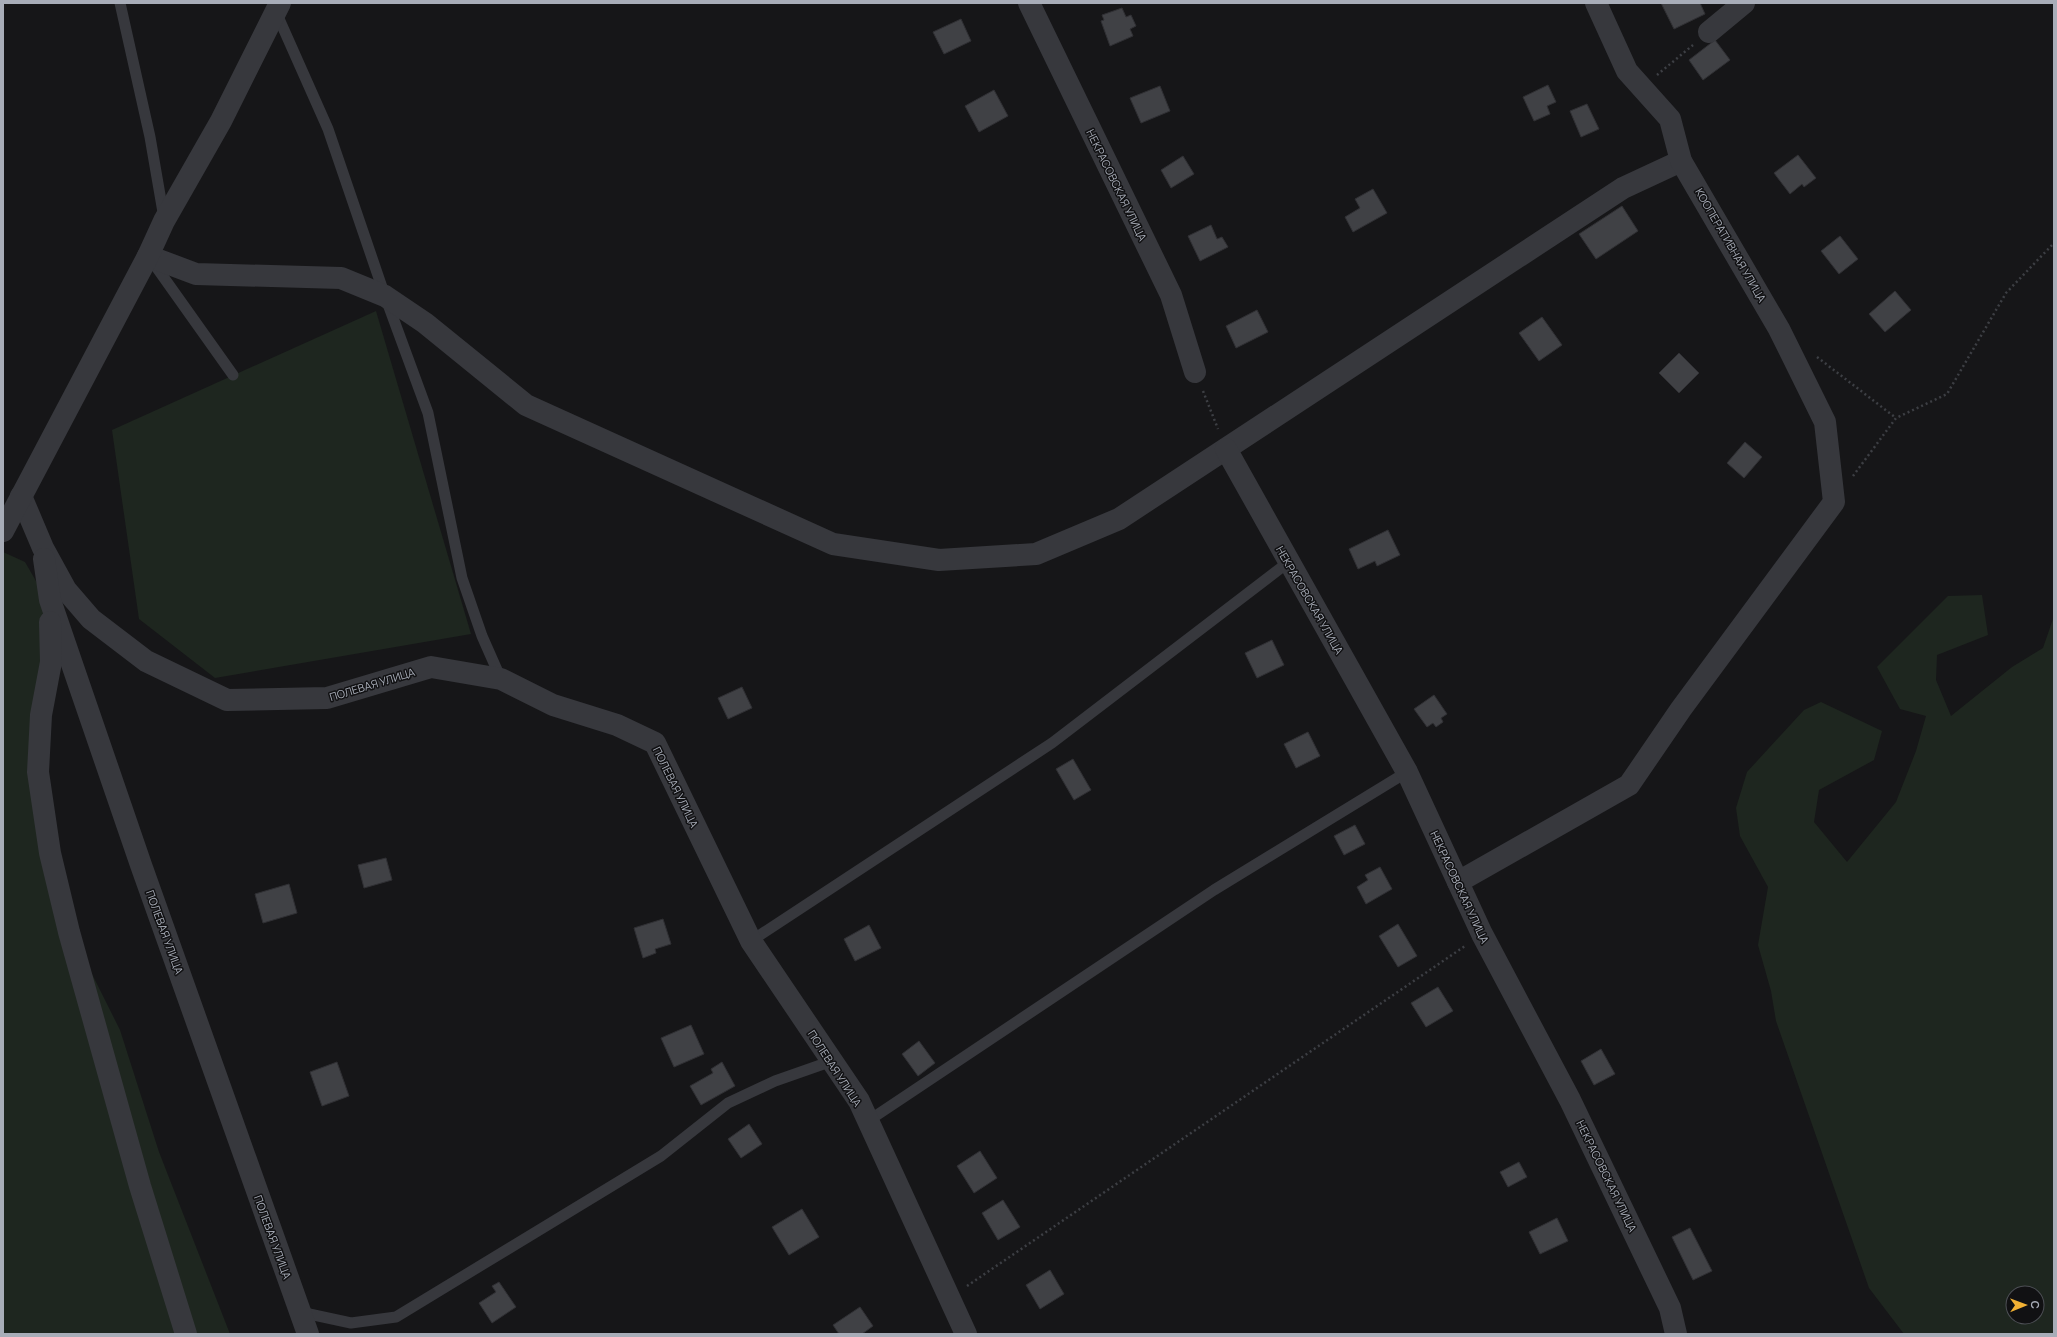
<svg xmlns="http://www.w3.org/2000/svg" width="2057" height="1337" font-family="Manrope,sans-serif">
<rect width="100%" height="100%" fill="#161618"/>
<g fill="#1e261f" fill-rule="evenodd">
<path d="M376,311l95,323 -256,44 -76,-59 -27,-189z"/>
<path d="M3,552l22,10 19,33 12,45 -28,118 38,164 54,108 39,122 71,182h-227z"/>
<path d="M1982,595l6,40 -51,20 -1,25 15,36 61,-49 31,-19 11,-32v718h-150l-35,-46 -93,-267 -5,-30 -13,-46 10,-58 -28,-51 -4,-28 11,-36 57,-62 17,-8 61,29 -8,29 -55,30 -5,32 33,40 49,-60 20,-51 10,-35 -26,-7 -23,-42 71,-71zM2013,1293h24v24h-24z"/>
</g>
<g fill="#404145" stroke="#303034">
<path d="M1661,3h39l5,11 -31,15z"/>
<path d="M1122,8l4,9 5,-2 5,11 -6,3 3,7 -23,10 -9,-25 3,-1 -2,-5z"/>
<path d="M961,19l10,22 -27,13 -11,-22z"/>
<path d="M1715,40l15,20 -27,20 -14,-20z"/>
<path d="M1548,85l8,17 -9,4 3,8 -16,7 -11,-24z"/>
<path d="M1160,86l10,25 -29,12 -11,-25z"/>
<path d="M994,90l14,26 -29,16 -14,-26z"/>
<path d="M1587,104l12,25 -18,8 -11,-26z"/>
<path d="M1798,155l18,23 -12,9 -2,-3 -12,10 -16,-21z"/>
<path d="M1183,156l11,18 -23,14 -10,-18z"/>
<path d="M1373,189l14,24 -34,19 -8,-15 15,-9 -5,-9z"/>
<path d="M1622,206l16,25 -42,28 -17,-25z"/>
<path d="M1211,225l6,14 5,-2 6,10 -28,14 -12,-25z"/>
<path d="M1840,236l18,23 -19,15 -18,-23z"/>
<path d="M1895,291l16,19 -26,22 -16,-18z"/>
<path d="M1257,310l11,22 -32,16 -10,-22z"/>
<path d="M1542,317l20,28 -23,16 -20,-28z"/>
<path d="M1679,353l20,20 -20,20 -20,-20z"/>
<path d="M1745,442l17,15 -18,21 -17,-15z"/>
<path d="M1388,530l12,25 -23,11 -2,-5 -17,8 -9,-20z"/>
<path d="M1272,640l12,25 -27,13 -12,-25z"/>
<path d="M742,687l10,21 -24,11 -10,-21z"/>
<path d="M1434,695l13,19 -6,4 2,4 -7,5 -3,-4 -6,4 -13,-18z"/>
<path d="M1308,732l12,24 -24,12 -12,-24z"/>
<path d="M1073,759l18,31 -17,10 -18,-31z"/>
<path d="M1355,825l10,19 -21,11 -10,-19z"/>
<path d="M386,858l6,22 -28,8 -6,-23z"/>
<path d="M1380,867l12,22 -26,15 -9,-17 11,-7 -3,-5z"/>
<path d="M289,884l8,29 -34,10 -8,-29z"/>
<path d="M663,919l8,25 -16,5 1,4 -13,5 -9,-30z"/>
<path d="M1398,924l19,32 -19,11 -19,-31z"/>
<path d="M869,925l12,23 -26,13 -11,-22z"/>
<path d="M1438,987l15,24 -27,16 -15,-24z"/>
<path d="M691,1025l13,29 -30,13 -13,-29z"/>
<path d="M919,1041l16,22 -17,13 -16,-22z"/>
<path d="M1601,1049l14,25 -21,11 -13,-24z"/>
<path d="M337,1062l12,34 -27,10 -12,-34z"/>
<path d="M722,1062l13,24 -34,19 -11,-19 23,-13 -2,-4z"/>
<path d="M749,1124l13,20 -21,14 -13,-19z"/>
<path d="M980,1151l17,27 -23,15 -17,-27z"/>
<path d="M1519,1162l8,15 -19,10 -8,-15z"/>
<path d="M1003,1200l17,27 -22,13 -16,-27z"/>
<path d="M802,1209l17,28 -30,18 -17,-28z"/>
<path d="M1557,1218l11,23 -28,13 -11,-22z"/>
<path d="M1690,1228l22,43 -19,9 -21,-43z"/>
<path d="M1050,1270l14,24 -24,15 -14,-24z"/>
<path d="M499,1282l17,25 -24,16 -13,-20 17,-11 -4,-6z"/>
<path d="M860,1307l13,19 -11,8h-23l-6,-9z"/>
</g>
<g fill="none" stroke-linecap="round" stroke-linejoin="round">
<g stroke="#3d3f44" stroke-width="2.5" stroke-dasharray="2 3" stroke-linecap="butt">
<path d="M1657,75l36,-30"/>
<path d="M1817,357l79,61"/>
<path d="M1203,391l15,38"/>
<path d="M1853,476l43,-58 51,-24 59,-101 48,-50"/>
<path d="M967,1286l498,-340"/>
</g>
<g stroke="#37383d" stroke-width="11">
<path d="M120,3l30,134 14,81"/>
<path d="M276,12l52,117 57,167 43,117 34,165 20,58 19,43"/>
<path d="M152,261l81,114"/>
<path d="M751,941l301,-198 238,-182"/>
<path d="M868,1121l346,-231 193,-118"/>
<path d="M300,1312l51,11 45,-6 265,-161 67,-53 47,-22 57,-20"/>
</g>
<g stroke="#37383d" stroke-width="22">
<path d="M1029,3l142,292 24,77"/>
<path d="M1709,32l35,-29"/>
<path d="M148,256l48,18 145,4 44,18 40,27 101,82 307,139 106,16 97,-6 83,-35 504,-331 58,-27"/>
<path d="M1226,449l181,323 75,162 88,166 100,208 6,26"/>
<path d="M21,496l22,52 23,42 25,29 55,42 81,39 100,-2 104,-31 70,12 52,26 64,20 38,18 96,198 108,160 107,233"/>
<path d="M44,559l6,41 91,265 167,469"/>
<path d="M50,622l1,40 -10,53 -3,57 12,81 19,79 71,254 46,148"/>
<path d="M1458,882l171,-97 52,-76 153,-207 -9,-80 -46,-93 -98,-168 -11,-42 -43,-48 -31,-68"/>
</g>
<path stroke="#37383d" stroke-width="22" d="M3,531l145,-275 16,-35 57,-100 59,-118"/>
</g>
<g text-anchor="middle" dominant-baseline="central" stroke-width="3" stroke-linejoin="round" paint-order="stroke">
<g font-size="11" fill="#a8adb8" stroke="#111113">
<text transform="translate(1117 185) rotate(64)">НЕКРАСОВСКАЯ УЛИЦА</text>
<text transform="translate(1731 245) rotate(60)">КООПЕРАТИВНАЯ УЛИЦА</text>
<text transform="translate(1310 600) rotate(60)">НЕКРАСОВСКАЯ УЛИЦА</text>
<text transform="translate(372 684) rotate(-17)">ПОЛЕВАЯ УЛИЦА</text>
<text transform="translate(676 787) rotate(64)">ПОЛЕВАЯ УЛИЦА</text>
<text transform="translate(1460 887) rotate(65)">НЕКРАСОВСКАЯ УЛИЦА</text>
<text transform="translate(165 932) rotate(70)">ПОЛЕВАЯ УЛИЦА</text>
<text transform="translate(835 1068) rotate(57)">ПОЛЕВАЯ УЛИЦА</text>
<text transform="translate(1607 1176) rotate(64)">НЕКРАСОВСКАЯ УЛИЦА</text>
<text transform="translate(273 1237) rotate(70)">ПОЛЕВАЯ УЛИЦА</text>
</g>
</g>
<rect width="2057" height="1337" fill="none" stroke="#a8adb8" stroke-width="8"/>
<g transform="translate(2025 1305) rotate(89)"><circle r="19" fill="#111113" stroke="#4d4f55"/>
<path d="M0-3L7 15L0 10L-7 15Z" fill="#f2b134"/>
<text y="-6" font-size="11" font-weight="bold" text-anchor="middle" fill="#a8adb8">С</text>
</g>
</svg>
